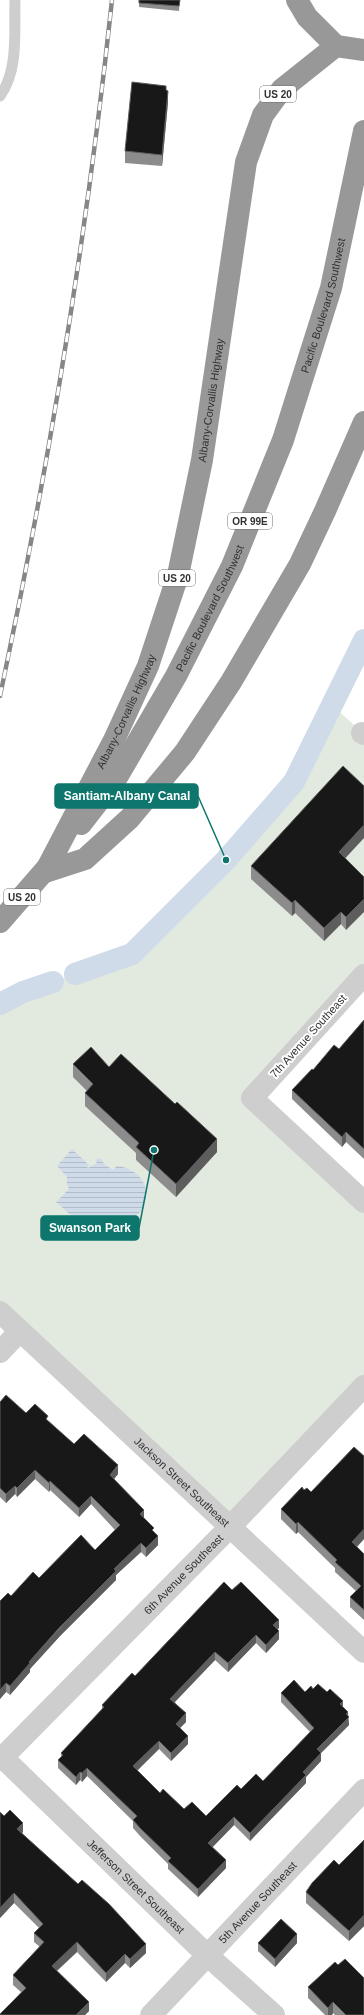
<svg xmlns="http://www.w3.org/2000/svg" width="364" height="2015" font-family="Arial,sans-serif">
<defs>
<pattern id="water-rules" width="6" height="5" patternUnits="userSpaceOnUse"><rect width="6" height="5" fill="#cfdbe9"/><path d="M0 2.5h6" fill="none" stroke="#b2bcc8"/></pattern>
</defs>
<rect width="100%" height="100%" fill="#fff"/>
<path fill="#e2e9de" d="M333,706l31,28v241l-112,123 112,104v184l-134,141 -230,-211v-312l23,-12 109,-38 94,-94 68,-78z"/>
<path fill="url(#water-rules)" d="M72,1149l17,16 -2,2 1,1 9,-5 -2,-3 6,-2 3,6 9,6 4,-4c43,5 37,61 -8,58l-13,14 -40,-36 13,-13 -2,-5v-7l-10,-11z"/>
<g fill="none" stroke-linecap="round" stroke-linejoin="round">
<g stroke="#cfdbe9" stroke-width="22">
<path d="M75,974l57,-20 94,-94 68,-78 70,-142"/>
<path d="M0,1004l23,-12 30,-10"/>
</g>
<path stroke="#cecece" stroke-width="11" d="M0,96c19,-26 14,-65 15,-96"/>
<g stroke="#cecece" stroke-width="22">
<path d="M362,733l2,1"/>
<path d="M364,975l-112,123 112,104"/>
<path id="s1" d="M0,1312l364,340"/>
<path d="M0,1352l20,-21"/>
<path id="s2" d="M0,1755l207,200 67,60"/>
<path id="s3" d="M0,1760l230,-233 134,-141"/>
<path id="s4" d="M151,2015l213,-225"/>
</g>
<g stroke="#989898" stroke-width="22">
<path d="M297,0l10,17 29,29"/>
<path id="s5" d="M81,824l35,-45 60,-103 56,-110 51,-126 48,-152 33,-157"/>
<path id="s6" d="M45,872l69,-132 34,-74 30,-91 24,-115 44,-298 17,-47 19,-26 54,-43 28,4"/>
<path d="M45,872l40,-13 45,-41 55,-66 46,-70 69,-118 25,-53 39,-89"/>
<path d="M0,922l53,-61"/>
</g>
<defs>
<path id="rail" d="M0,696c49,-230 87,-462 112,-696"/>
</defs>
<use href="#rail" stroke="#868686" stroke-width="4.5"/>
<use href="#rail" stroke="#fff" stroke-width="3" stroke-dasharray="9" stroke-linecap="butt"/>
</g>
<g fill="#8c8c8c">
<path d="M139,0h41l-1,11 -40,-4z"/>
<path d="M168,102l-6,64 -37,-3v-12z"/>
<path d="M345,858l19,19 -18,53 -5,-6 -17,17 -29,-28 -3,3 -41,-37v-13z"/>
<path d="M364,1020v139l-18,-17 -4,5 -50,-48v-9l21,-20 26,-21z"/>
<path d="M73,1064l36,3 66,37 42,48 -41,45 -40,-37v-7l-51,-47v-13l2,-2 -14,-14z"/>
<path d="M0,1402l26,11 22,8 26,23 44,30 -4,5 30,39 10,15 4,12 -12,12 -5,-5 -25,23v5l-56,56 -30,33v3l-20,23 -4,-3 -6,7 11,-103 28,-18 56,-28 20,-20 -24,-26 -12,13 -29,-27 -1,2 -14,-13 -18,18 -2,-3 -9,9 -6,-6z"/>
<path d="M364,1456v83l-7,8 7,7v66l-14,-13v-10l6,-6 -21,-19v-4l-37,-36 -2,2 -15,-15v-10l23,-19 7,2z"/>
<path d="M232,1590l47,38 -2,1 2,10 -13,14 -10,-10 -28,29 -13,-12 -40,42 11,20 -6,6 8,16 -17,17 -12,-12 -22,21 23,23 24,16 22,7 35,-27 22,-8 47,-49 -29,-30v-9l24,-1 8,-3 14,3 16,15 5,10 1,8 -28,28v8l-15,16v6l-56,58 -16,-16 -22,22 14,21 -28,29 -30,-28v-5l-28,-28 -7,-8v-7l-46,-45 -5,6 -2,-2 -4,5 -18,-17v-8l3,-2v-5l41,-43v-5z"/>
<path d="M0,1812l23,20 -1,1 124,120 -16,15 -5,-5 -19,19 -29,-30 -20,19 32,40 -4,4h-85l21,-23 -8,-7v-10l27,-28 -6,-5v-9l5,-5 -25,-25 -14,15z"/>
<path d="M364,1840v86l-15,15 -43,-38v-11l33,-27z"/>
<path d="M258,1943h39l-22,24 -17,-16z"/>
<path d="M338,1965l26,50h-29l-2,-2 -1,2h-7l-17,-17v-11z"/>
</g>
<g fill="#5d5d5d">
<path d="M168,91v11l-6,64v-11z"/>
<path d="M364,825v13l-25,27v-13z"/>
<path d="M364,899v13l-18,18v-13z"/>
<path d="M295,900v13l-3,3v-13z"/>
<path d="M341,912v12l-17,17v-13z"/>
<path d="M346,1132v10l-4,5v-10z"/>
<path d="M217,1139v13l-41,45v-13z"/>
<path d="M118,1465v9l-8,10v-9z"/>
<path d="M35,1470v9l-18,18v-9z"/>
<path d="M50,1481v9l-1,2v-9z"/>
<path d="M15,1486v8l-9,9v-9z"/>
<path d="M91,1496v8l-12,13v-9z"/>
<path d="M144,1510v9l-4,-5z"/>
<path d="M298,1522v10l-2,2v-10z"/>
<path d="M364,1529v10l-12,13v-10z"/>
<path d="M158,1536v9l-12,12v-9z"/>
<path d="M141,1543v9l-25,23v5l-56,56 -30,33v3l-20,23v-9l19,-24 85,-93z"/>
<path d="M279,1620v8l-6,6v-9z"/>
<path d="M279,1631v8l-13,14v-8z"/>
<path d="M256,1635v8l-28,29v-9z"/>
<path d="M215,1652v8l-45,47v-8z"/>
<path d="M6,1683v9l-6,7v-9z"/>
<path d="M343,1701v8l-3,-5z"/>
<path d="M348,1712l1,13 -28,28v8l-15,16v6l-56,58v-8l53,-61 14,-23z"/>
<path d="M186,1713v9l-10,10v-8z"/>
<path d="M188,1736v8l-17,17v-8z"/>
<path d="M159,1741v8l-26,26v-9z"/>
<path d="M87,1768v8l-5,6v-9z"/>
<path d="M80,1772v8l-4,5v-8z"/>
<path d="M234,1817v8l-26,27v-9z"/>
<path d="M23,1823v9l-6,6v-9z"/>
<path d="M226,1860v8l-28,29v-8z"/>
<path d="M14,1893v10l-14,15v-10z"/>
<path d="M364,1915v11l-15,15v-10z"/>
<path d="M297,1934v9l-22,24v-8z"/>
<path d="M77,1942v10l-25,23v-9z"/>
<path d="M146,1944v9l-16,15v-9z"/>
<path d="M125,1954v9l-19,19v-9z"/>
<path d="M89,2002v9l-4,4h-9z"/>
<path d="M333,2002v11l-1,2h-4v-7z"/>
</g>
<g fill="#181818" stroke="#5d5d5d">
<path d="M139,0h41l-1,6 -40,-3z"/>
<path d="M132,82l34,4v4l2,1 -6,64 -37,-4z"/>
<path d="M343,766l21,20v39l-25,27 25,25v22l-18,18 -5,-5 -17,16 -29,-28 -3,3 -41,-37z"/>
<path d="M364,1020v129l-18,-17 -4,5 -50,-47 20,-21 1,1 21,-25 5,4z"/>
<path d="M91,1047l18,20 12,-13 54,50 2,-2 40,37 -41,45 -40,-37 3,-4 -54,-50 8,-9 -20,-20z"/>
<path d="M6,1395l20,18 9,-9 13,12 -2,3 28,25 10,-10 34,31 -8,10 34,35 -4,4 14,14 -2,2 6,6 -12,12 -5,-5 -27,26 2,2 -56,56 -31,35 1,1 -20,23 -4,-3 -6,7v-89l8,-8 3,3 22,-24 6,6 42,-43 14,15 25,-25 -29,-29 -12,12 -29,-27 -1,2 -14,-13 -18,18 -2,-2 -9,8 -6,-6v-86z"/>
<path d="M354,1447l10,9v73l-12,13 12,12v56l-14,-13 11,-11 -26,-24 2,-2 -39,-38 -2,2 -15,-15 21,-22 2,3 3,-2 4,4z"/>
<path d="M224,1582l8,8 9,-8 38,38 -6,5 6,6 -13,14 -10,-10 -28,28 -13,-11 -45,47 16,14 -10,11 12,12 -17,17 -12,-12 -26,25 27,27 3,-4 21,20 8,-7 14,14 31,-31 4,4 15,-15 7,7 51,-53 -33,-35 13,-13 11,12 6,-6 2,3 5,-5 9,8 3,-3 13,12 -3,3 8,8 -2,2 3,3 -32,32 4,4 -18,19 3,3 -56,58 -16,-16 -26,26 18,17 -28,29 -30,-28 3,-3 -31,-30 -7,-8 4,-4 -50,-48 -5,5 -2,-1 -4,5 -18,-17 5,-5 -2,-2 43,-46 -2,-2 30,-32 3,3z"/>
<path d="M10,1810l13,13 -6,6 61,55 4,-4 27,24 37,40 -16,15 -5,-5 -19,19 -29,-31 -25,24 37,36 -13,13h-76v-1l26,-26 -13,-13 31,-33 -10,-9 9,-9 -29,-31 -14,15v-96l4,4z"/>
<path d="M364,1840v75l-15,16 -43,-39 6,-9 22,-23 5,5z"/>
<path d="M281,1919l16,15 -22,25 -17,-16z"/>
<path d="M345,1959l19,19v37h-18l-13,-13 -5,6 -20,-21 27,-25 3,3z"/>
</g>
<g text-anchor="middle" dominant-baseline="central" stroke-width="4" stroke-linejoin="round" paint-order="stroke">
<g fill="#fff" stroke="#6f6f6f" stroke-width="1">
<rect x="260" y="86" width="36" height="16" rx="3"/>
<rect x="228" y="513" width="44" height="16" rx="3"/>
<rect x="159" y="570" width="36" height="16" rx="3"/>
<rect x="4" y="889" width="36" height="16" rx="3"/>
</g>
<g font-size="10" font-weight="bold" fill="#313131">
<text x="278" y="94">US 20</text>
<text x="250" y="521">OR 99E</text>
<text x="177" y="578">US 20</text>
<text x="22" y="897">US 20</text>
</g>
<g font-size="11" fill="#313131" stroke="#fff">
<text stroke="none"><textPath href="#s5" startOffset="576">Pacific Boulevard Southwest</textPath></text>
<text stroke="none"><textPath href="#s6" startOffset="504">Albany-Corvallis Highway</textPath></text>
<text stroke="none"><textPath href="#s5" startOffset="252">Pacific Boulevard Southwest</textPath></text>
<text stroke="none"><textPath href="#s6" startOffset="180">Albany-Corvallis Highway</textPath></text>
<text transform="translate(308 1036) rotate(-48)">7th Avenue Southeast</text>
<text stroke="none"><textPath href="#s1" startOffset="249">Jackson Street Southeast</textPath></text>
<text stroke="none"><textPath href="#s3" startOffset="261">6th Avenue Southeast</textPath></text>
<text stroke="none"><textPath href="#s2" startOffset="189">Jefferson Street Southeast</textPath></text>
<text stroke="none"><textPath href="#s4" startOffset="155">5th Avenue Southeast</textPath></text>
</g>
</g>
<path fill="none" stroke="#0f766e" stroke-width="1.5" d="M226 860L198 796M154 1150L139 1228"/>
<g fill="#0f766e" stroke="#fff" stroke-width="1.5">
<circle cx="226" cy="860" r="4"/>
<circle cx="154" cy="1150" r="4"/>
</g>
<g fill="#0f766e" stroke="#0f766e" stroke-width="1.5">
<rect x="55" y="784" width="143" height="24" rx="4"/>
<rect x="41" y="1216" width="98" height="24" rx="4"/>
</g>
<g font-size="12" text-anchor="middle" font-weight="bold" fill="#fff">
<text x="127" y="800">Santiam-Albany Canal</text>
<text x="90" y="1232">Swanson Park</text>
</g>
</svg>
